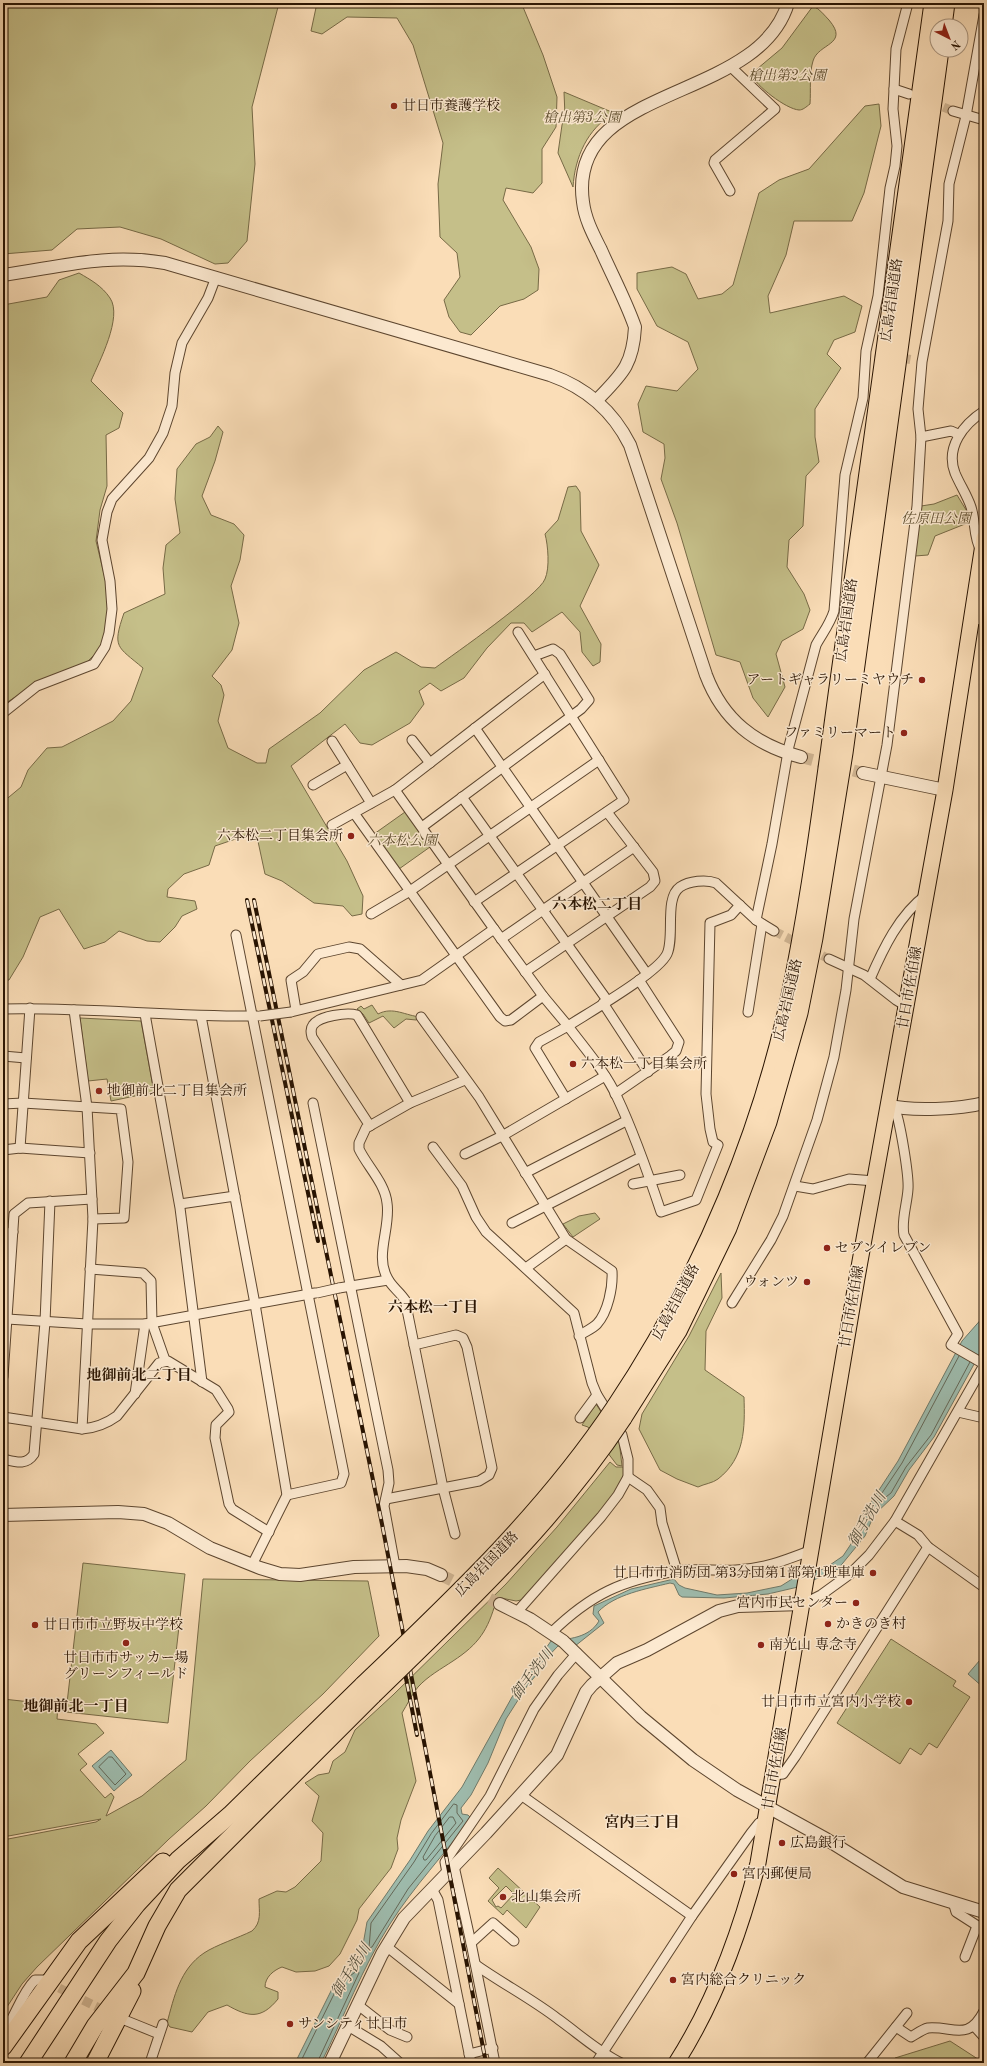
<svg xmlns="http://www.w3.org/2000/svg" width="987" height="2066" font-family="'Old Standard TT','Noto Serif JP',serif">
<rect width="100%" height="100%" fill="#faddb7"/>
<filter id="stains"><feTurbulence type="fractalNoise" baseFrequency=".005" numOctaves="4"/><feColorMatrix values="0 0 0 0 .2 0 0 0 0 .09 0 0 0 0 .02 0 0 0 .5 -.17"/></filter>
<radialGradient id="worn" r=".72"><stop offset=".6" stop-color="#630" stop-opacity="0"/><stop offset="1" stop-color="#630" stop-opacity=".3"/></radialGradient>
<g fill="#c5bf89" stroke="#776a46" fill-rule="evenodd">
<path d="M3,3h276l-27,104 3,57 -8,77 -19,22 -13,1 -54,-25 -41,-12 -43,2 -25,21 -49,4z"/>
<path d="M317,3h209l-3,4 20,48 14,42 -1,30 -14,22v34l-9,10 -27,-5 -3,12 28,47 8,22 -1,21 -14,9 -24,7 -29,29 -11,-3 -11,-15 -5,-17 16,-23 -3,-24 -17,-16 -2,-53 5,-41 -30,-98 -16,-27 -50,-1 -25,17 -11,-3z"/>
<path d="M813,6c7,3 11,9 16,14 21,25 -11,23 -16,41 -4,13 -2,29 -3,43 -4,3 -7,6 -11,6 -13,-1 -43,-24 -48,-36l31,-26z"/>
<path d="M564,92l50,21c-27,16 -39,44 -41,74l-15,-34 4,-28 3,-9z"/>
<path d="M879,104l2,22 -17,67 -12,28h-58l-8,34 -18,41 2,17 74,-17 18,10 -7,26 -21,8 -7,14 14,14 -26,41v28l4,25 -13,14 -3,50 -14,14 -2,27 17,27 6,16 -7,19 -21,12 -6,13 9,33 -17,30 -15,-19 -13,-36 -24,-7 -39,-132 -16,-44 4,-21 -1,-14 -21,-12 -5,-28 8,-18 31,5 21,-22 -10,-27 -31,-16 -20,-37v-16l35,-6 14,7 12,25 24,-5 11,-9 26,-92 20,-13 30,-11 56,-63z"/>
<path d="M79,273c12,7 23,13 31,25 13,19 -11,64 -19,83l32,32 -4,15 -13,7 1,51 -7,24 -4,31 14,58 -3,32 -6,17 -16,16 -42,15 -40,26v-400l44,-8 12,-17z"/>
<path d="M218,426l5,6 -8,29 -13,35 9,19 23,9 10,11 -4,25 -9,26 8,37 -7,27 -20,26 9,9 3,10 -6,26 10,27 29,15h9l3,-14 51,-36 44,-43 32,-18 25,15 14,1c19,-14 104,-73 110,-89 5,-11 3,-34 0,-45l13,-14 10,-33 8,-1 4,6 1,39 18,34 -19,41 21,38 -1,18 -7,4 -11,-14 -2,-20 -18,-20 -30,20 -8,-9h-13l-24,25 -23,30 -23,13 -11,-8 -11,8 5,13 -14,19 -38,22 -12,-2 -15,-19 -54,42 56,95 16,35 -1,18 -10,2 -9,-10 -29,-3 -32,-22 -17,-7 -9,-42 -41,14 -6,19 -25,9 -16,15 -1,8 28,4 2,8 -15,7 -7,11 -15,15 -13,-1 -28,-10 -14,11 -21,7 -25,-40 -19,8 -17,40 -14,23 -6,1v-179l18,-15 7,-17 19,-22 15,-1 51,-26 18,-20 12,-33c-26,-22 -31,-20 -19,-55l41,-19 -2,-26 3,-23 14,-12 -5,-34 2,-30 19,-25 14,-7z"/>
<path d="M957,495l11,18 2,9 -35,14 -7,19 -13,1 6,-50 13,-2z"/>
<path d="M405,812l25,35 -31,22 -25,-35z"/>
<path d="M372,1005l6,9c15,-8 28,2 43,3l-5,3 -10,-1 -12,9 -11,-12 -14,7 -6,-9 -6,-5 4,-3 3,3z"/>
<path d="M80,1018l61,3 13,71 -43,9 -4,-22 -19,2z"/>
<path d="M595,1213l5,6 -27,18 -10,-13 16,-8z"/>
<path d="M721,1273l1,25 -16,33 -1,39 39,27c1,31 1,61 -26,82 -5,4 -14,5 -20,8l-21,-8 -17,-9 -21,-41 3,-15 47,-78z"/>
<path d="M596,1404l23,36 3,26 -5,-1 -29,-38 -6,-2z"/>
<path d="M610,1462l6,5h8c0,3 1,7 0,9 -6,28 -81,100 -103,124l-5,1 -15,-3 -5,3c-8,29 -17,43 -43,60 -12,8 -25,15 -35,26 -6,7 -11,18 -16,26l14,68 -15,39 -4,18 1,11 -7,19 -32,41 -2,11 -17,34 -11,12 -14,5 -19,1 -14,-5c-8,3 -17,10 -17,20l13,5v7c-17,21 -30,18 -51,6l-19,7 -16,20 -22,-5 -3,-4c7,-26 13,-54 37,-70 12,-8 34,-15 48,-22 10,-9 7,-19 7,-32l18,-8 9,1 9,-5 26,-26 2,-28 -11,-12 7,-25 -14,-13 13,-8 11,-2 4,-12 12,-9 10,-22 38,-35 113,-111 51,-57z"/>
<path d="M83,1563l102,11 -17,149 -102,-11z"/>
<path d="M203,1579l165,2 11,55 -56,58 -73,67 -44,45 -37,33 -132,128 -15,17 -19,29v-173l93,-18 5,-3 -98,18v-138l55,6 -1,14 39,5 8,9 -26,21 9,10 -7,6 25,28 6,-5 3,4 -8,19 36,-20 44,-36z"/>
<path d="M891,1639l65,42 -3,5 17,11 -33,51 -8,-5 -8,12 -11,-7 -10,16 -63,-41z"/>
<path d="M498,1868l42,39 -14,21 -19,-18 -4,5 -15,-14 11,-13 -10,-10zM506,1886l8,8 -13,14 -3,-2 -2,1 -4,-7z"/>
<path d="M950,2041l34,22h-88l-1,-5z"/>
</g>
<g fill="#9ebcae" stroke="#6f7969">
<path d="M984,1316v30l-50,91 -25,33 -15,26 -20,19 -9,21 -27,33 -40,18 -30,7 -44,4 -42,-1 -3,-2 -5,-11 -4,-1c-24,6 -55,11 -72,29l6,11 -34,27 -12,-4 -20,21 -1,7 -10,12 -21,33 -18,44 -17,32 -10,13 1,6 6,1 3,3c-26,36 -57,68 -81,106 -28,44 -46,93 -69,139h-26l41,-82 19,-15 6,-10 6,-34 43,-62 18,-29 34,-44 50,-90 39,-56c18,-2 38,-3 48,-20l-6,-7 1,-8 37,-17 43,-10 5,6 6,3 32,7 30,-2 34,-7 19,-12 24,-5 19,-13 12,-18 3,-16 40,-61 64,-120z"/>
<path d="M980,1660l4,4v24l-16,-14z"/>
<path d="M111,1750l21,25 -18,16 -22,-25z"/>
</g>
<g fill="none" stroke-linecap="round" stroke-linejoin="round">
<g stroke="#646858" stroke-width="1">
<path d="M959,1356l-57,107 -26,39 1,2 14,-11 15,-26 25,-32 39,-73"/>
<path d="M109,1757h3l14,17 -11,11 -16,-18z"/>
<path d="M454,1804l3,1v8l6,8 -55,68 -36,58 -3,1 2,-25 43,-61 17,-28z"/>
<path d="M450,1817h3l3,6 -30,37h-2l-1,-3 12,-21z"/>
<path d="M300,2063l39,-79 19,-14 1,3 -42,90"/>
</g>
<g stroke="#d0b593" stroke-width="9" stroke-dasharray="9 4.5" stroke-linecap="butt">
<path d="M931,102l22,9"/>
<path d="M875,353l38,7"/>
<path d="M774,931l55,28"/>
<path d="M47,1982l62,31"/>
</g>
<g stroke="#d0b593" stroke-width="12" stroke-dasharray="12 6" stroke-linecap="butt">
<path d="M801,757l62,16"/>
<path d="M441,1575l59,29"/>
</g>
<defs>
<g id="minor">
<path d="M894,89l15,5"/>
<path d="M953,111l31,9"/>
<path d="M730,191l-16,-28 1,-3 60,-51 -44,-42"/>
<path d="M921,437l30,-6 7,3"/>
<path d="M981,551c-8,-15 -5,-28 -10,-44 -4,-12 -11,-22 -16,-34 -10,-26 9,-49 29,-62"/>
<path d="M973,619l11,1"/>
<path d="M3,713l34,-27 57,-22 11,-17 4,-14 3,-24 -2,-28 -8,-41 5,-28 5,-13 37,-41 14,-25 9,-27 3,-33 7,-30 26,-45 8,-21"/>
<path d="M475,728l172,246"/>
<path d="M412,740l18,23"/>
<path d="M332,741l39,62"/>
<path d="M313,785l34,-20"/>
<path d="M395,790l99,139"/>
<path d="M462,797l145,203"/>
<path d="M354,813l146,204 5,4 6,-1 32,-24"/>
<path d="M332,825l63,-35 150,-116"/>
<path d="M422,827l159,-118 8,-9 -29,-46 -7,-5 -19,7"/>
<path d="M474,902l150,-102 -106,-168"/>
<path d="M371,914l39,-23 189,-131"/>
<path d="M756,920l16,-76 17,-98 27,-101c6,-11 14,-21 18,-34l11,-136 18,-77 3,-47 12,-55 12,-108 5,-22 2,-20 -4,-37 3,-60 12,-46"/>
<path d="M236,935l108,539 -3,9 -54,12"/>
<path d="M501,939l133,-92"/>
<path d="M829,959l35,16 32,25 10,6"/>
<path d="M525,972l125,-85 5,-6 -2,-9 -46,-60"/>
<path d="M870,979c13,-30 29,-64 56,-84"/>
<path d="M603,1003l45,69"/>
<path d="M3,1009c85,-2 170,8 254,7"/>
<path d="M74,1010l13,97 6,112 -11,210"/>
<path d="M296,1010l-5,-30 12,-8 15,-18 31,-7 11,2 41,36"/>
<path d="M291,1012l131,-32 72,-51 49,67 25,30c20,-13 90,-53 99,-72 8,-17 -3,-56 13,-67 9,-6 26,-8 36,-4l40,37 18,11"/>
<path d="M748,1012l14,-88"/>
<path d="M145,1014l35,194 22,174"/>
<path d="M201,1016l54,288 32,191 -35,70"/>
<path d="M421,1017l58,80 87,142 46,32c1,16 -4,41 -15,53 -5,5 -13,8 -18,12"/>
<path d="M3,1056l23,2"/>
<path d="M615,1094l55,-38 6,-5 3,-9 -40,-62"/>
<path d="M566,1099l-31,-51 4,-6 29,-16c17,23 37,45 49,71 17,36 31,76 44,115l35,-12 22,-55 -5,-3 -3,-13 -4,-35 4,-171 21,-8 9,-10"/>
<path d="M313,1103l75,367 1,13 -5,23 11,60"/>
<path d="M3,1104l20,-1 98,6 7,53 -4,56 -31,1"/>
<path d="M894,1107c6,12 15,69 14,82 -1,16 -7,31 -4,46l54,99 -7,11 33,19"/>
<path d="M370,1126l-58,-89c-1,-4 -2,-8 1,-12 6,-9 34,-13 44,-10l53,88"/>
<path d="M433,1147l29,39 14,31 10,15 88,81 18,70 5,12 25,40 6,24v18l-10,18 -17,22 -84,95"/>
<path d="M20,1148l10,-140"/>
<path d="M3,1150l17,-2 70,5"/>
<path d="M465,1154l37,-18 103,-60"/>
<path d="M525,1173l101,-52"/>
<path d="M633,1184l47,-9"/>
<path d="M795,1186l18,3 36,-10 26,2"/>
<path d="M180,1204l55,-8"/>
<path d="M512,1223l129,-66"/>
<path d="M3,1234l10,-2"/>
<path d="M526,1268l40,-29"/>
<path d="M90,1269l53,4 8,8 1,42 13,37"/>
<path d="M339,1288l49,-8"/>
<path d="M732,1303l39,-63 12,-24 34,-96 17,-63 12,-67 8,-71 33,-174 30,-239 4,-69 -3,-28 4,-47 26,-141 1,-37 17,-68 18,-101"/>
<path d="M7,1319l80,5h58l170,-31"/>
<path d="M3,1377l11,-163 14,-11 64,-4"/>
<path d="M135,1394l10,-70"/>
<path d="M958,1412l26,6"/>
<path d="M3,1417l79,12c13,-1 24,-5 35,-13l42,-53 9,-2 48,29 12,19 1,3 -13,13 -1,13 14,66 3,5 37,23"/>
<path d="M580,1418l17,-23"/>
<path d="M3,1459c13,3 23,7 31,-5l11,-132 5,-121"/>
<path d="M628,1477l19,13 13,18 2,15 15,48"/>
<path d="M386,1499l93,-18 10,-6 3,-7 -25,-121 -4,-9 -7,-3 -42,10"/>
<path d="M895,1521l23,14 10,12 56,40"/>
<path d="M455,1534l-12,-46 -38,-188c-5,-8 -13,-13 -17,-21 -14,-23 3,-51 -1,-76 -2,-20 -20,-37 -28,-54v-6l7,-15 44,-25 55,-23"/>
<path d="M803,1604l18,-9 29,-21 19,-19 26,-34 89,-156"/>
<path d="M551,1633c40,-39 71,-53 126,-62 19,-3 40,0 59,-1 28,-1 50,-10 76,-20"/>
<path d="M774,1775l9,-1 12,-17 133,-210"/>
<path d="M521,1795l171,121"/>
<path d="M454,1866l17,77 24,120"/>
<path d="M447,1873l-2,-11 45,-66 44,-87 24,-34 19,-22"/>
<path d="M432,1889l6,11 33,163"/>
<path d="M953,1902l3,10 28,18"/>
<path d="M471,1943l22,-20 21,18"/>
<path d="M386,1946l73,58"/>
<path d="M965,1957l12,-31"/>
<path d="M476,1965c27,19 56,34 82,54 21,15 39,32 63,44"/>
<path d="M358,2005l32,25 17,7"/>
<path d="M122,2019l37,15"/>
<path d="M348,2026l33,20 19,17"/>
<path d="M974,2026l10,11"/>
<path d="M896,2027l15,10c5,-3 12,-8 17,-9 26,-2 40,14 56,-17"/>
<path d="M5,2031c11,-17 17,-38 30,-51h9"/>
<path d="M469,2054l24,-6"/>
<path d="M150,2063l13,-39"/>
<path d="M596,2063l96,-147 59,-83 8,-10 7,-1"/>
<path d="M867,2063l40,-50"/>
</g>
<g id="tertiary">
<path d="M3,275c58,-8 103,-22 162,-12l385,112c37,13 63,36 80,70l76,230c17,45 49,70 95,82"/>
<path d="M597,400c25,-26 36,-35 38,-73 -9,-26 -23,-52 -34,-77 -8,-16 -16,-31 -18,-48 -17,-119 175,-98 205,-199"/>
<path d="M863,773l82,17"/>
<path d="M888,1105c23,7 73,4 96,-2"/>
<path d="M3,1515l115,-3 26,2 24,9 42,25 50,20 20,6 20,1 54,-8 52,-1 21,3 14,6"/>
<path d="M500,1604l30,15 33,22 78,76 52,43 44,30 89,49 77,48 81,25"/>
<path d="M330,2063l52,-109 22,-36 82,-85 71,-78 29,-63 6,-7 25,-22 30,-13 72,-39 19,-5 65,-2"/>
</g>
<path id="primary" d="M676,2063c39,-61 64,-130 82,-200l99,-585 88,-488 39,-252"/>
<g id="motorway">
<path d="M943,26l3,-23"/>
<path d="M615,1407c87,-130 151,-282 180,-436 23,-119 36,-240 54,-361 28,-202 57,-404 84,-607"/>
<path d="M623,1418l55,-87 50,-103 40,-106 31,-109 15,-75 30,-185 96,-703"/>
<path d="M3,2047l76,-106 84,-79"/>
<path d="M28,2063l80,-122 29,-37 41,-44 52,-45 133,-130"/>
<path d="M73,2063l22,-37 41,-53 21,-47 21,-36 195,-195"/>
<path d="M95,2063l37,-72"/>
</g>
</defs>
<use href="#minor" stroke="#5d462f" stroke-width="11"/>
<use href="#tertiary" stroke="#5d462f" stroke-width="14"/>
<use href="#primary" stroke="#291402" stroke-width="17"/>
<use href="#motorway" stroke="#291402" stroke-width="19"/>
<use href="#minor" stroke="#fce9d0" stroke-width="9"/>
<use href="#tertiary" stroke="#fce9d0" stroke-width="12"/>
<use href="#primary" stroke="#faddb7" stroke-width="15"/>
<use href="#motorway" stroke="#faddb7" stroke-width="17"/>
<defs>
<g id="rail">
<path d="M247,900l71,341"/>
<path d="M254,900l128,624 104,539"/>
<path d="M404,1668l13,67"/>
</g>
</defs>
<use href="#rail" stroke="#291402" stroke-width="4"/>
<use href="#rail" stroke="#fce9d0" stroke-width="2.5" stroke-dasharray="8" stroke-linecap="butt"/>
<defs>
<g id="minor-bridge">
<path d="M260,1016l31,-4"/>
<path d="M317,1293l22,-5"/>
</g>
<g id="motorway-bridge">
<path d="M363,1685c92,-88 181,-172 252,-278"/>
<path d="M373,1695c89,-87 181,-172 250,-277"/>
</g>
</defs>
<use href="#minor-bridge" stroke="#5d462f" stroke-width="11" stroke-linecap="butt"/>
<use href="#motorway-bridge" stroke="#291402" stroke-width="19" stroke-linecap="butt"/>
<use href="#minor-bridge" stroke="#fce9d0" stroke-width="9"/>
<use href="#motorway-bridge" stroke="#faddb7" stroke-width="17"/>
</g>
<g fill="#8f2418" stroke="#fce9d0" stroke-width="1.5">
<circle cx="394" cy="106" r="4"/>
<circle cx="922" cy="680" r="4"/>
<circle cx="904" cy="733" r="4"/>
<circle cx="351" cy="836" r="4"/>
<circle cx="573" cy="1064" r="4"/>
<circle cx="99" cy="1091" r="4"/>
<circle cx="827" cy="1248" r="4"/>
<circle cx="807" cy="1282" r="4"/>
<circle cx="873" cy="1573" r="4"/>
<circle cx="856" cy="1603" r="4"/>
<circle cx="828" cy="1624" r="4"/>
<circle cx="35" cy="1625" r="4"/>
<circle cx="126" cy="1643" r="4"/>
<circle cx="761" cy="1645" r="4"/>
<circle cx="909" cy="1702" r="4"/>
<circle cx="782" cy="1843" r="4"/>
<circle cx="734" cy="1874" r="4"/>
<circle cx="503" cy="1897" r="4"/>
<circle cx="673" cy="1980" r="4"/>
<circle cx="290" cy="2024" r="4"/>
</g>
<g text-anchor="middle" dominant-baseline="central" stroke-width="3" stroke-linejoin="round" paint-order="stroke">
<g font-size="14" font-style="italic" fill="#605031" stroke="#fce9d0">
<text x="787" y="76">槍出第2公園</text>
<text x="582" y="118">槍出第3公園</text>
<text x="936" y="519">佐原田公園</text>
<text x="402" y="841">六本松公園</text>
</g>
<g font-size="14" fill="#291402" stroke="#fce9d0" text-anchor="start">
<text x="402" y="106">廿日市養護学校</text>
<text x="914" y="680" text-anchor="end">アートギャラリーミヤウチ</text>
<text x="896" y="733" text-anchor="end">ファミリーマート</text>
<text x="343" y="836" text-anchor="end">六本松二丁目集会所</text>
<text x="581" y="1064">六本松一丁目集会所</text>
<text x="107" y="1091">地御前北二丁目集会所</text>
<text x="835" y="1248">セブンイレブン</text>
<text x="799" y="1282" text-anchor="end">ウォンツ</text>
<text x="865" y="1573" text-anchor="end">廿日市市消防団 第3分団第1部第1班車庫</text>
<text x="848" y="1603" text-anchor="end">宮内市民センター</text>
<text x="836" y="1624">かきのき村</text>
<text x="43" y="1625">廿日市市立野坂中学校</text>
<text x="769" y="1645">南光山 専念寺</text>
<text x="126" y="1658" text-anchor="middle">廿日市市サッカー場<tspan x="126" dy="16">グリーンフィールド</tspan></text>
<text x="901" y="1702" text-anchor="end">廿日市市立宮内小学校</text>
<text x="790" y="1843">広島銀行</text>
<text x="742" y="1874">宮内郵便局</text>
<text x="511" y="1897">北山集会所</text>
<text x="681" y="1980">宮内総合クリニック</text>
<text x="298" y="2024">サンシティ廿日市</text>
</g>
<g font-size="14" fill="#291402" stroke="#fce9d0">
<text transform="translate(892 300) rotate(-82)">広島岩国道路</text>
<text transform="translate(847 620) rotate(-82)">広島岩国道路</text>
<text transform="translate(910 988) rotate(-80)">廿日市佐伯線</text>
<text transform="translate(788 1000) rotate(-77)">広島岩国道路</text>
<text transform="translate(676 1302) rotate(-62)">広島岩国道路</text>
<text transform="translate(852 1307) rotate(-80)">廿日市佐伯線</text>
<text transform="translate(487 1564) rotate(-46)">広島岩国道路</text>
<text transform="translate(775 1769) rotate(-80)">廿日市佐伯線</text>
</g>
<g font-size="15" font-weight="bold" fill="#291402" stroke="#fce9d0">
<text x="597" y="905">六本松二丁目</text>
<text x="433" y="1308">六本松一丁目</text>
<text x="139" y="1376">地御前北二丁目</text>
<text x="76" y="1707">地御前北一丁目</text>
<text x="642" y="1823">宮内三丁目</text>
</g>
<g font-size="15" font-style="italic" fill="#524f3e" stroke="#fce9d0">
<text transform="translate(868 1520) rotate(-60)">御手洗川</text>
<text transform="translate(533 1675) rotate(-53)">御手洗川</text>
<text transform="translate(352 1971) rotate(-58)">御手洗川</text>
</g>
</g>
<rect width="987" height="2066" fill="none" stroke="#faddb7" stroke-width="16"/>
<rect x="4" y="4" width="979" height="2058" fill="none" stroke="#291402" stroke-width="2"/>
<rect x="8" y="8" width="971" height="2050" fill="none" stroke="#291402"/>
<g transform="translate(949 38) rotate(138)"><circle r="19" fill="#fce9d0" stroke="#a8947e"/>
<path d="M0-3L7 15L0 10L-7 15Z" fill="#8f2418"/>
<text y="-6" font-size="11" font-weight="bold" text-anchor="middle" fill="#291402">N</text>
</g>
<rect width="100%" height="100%" filter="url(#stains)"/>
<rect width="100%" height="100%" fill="url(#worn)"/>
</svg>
